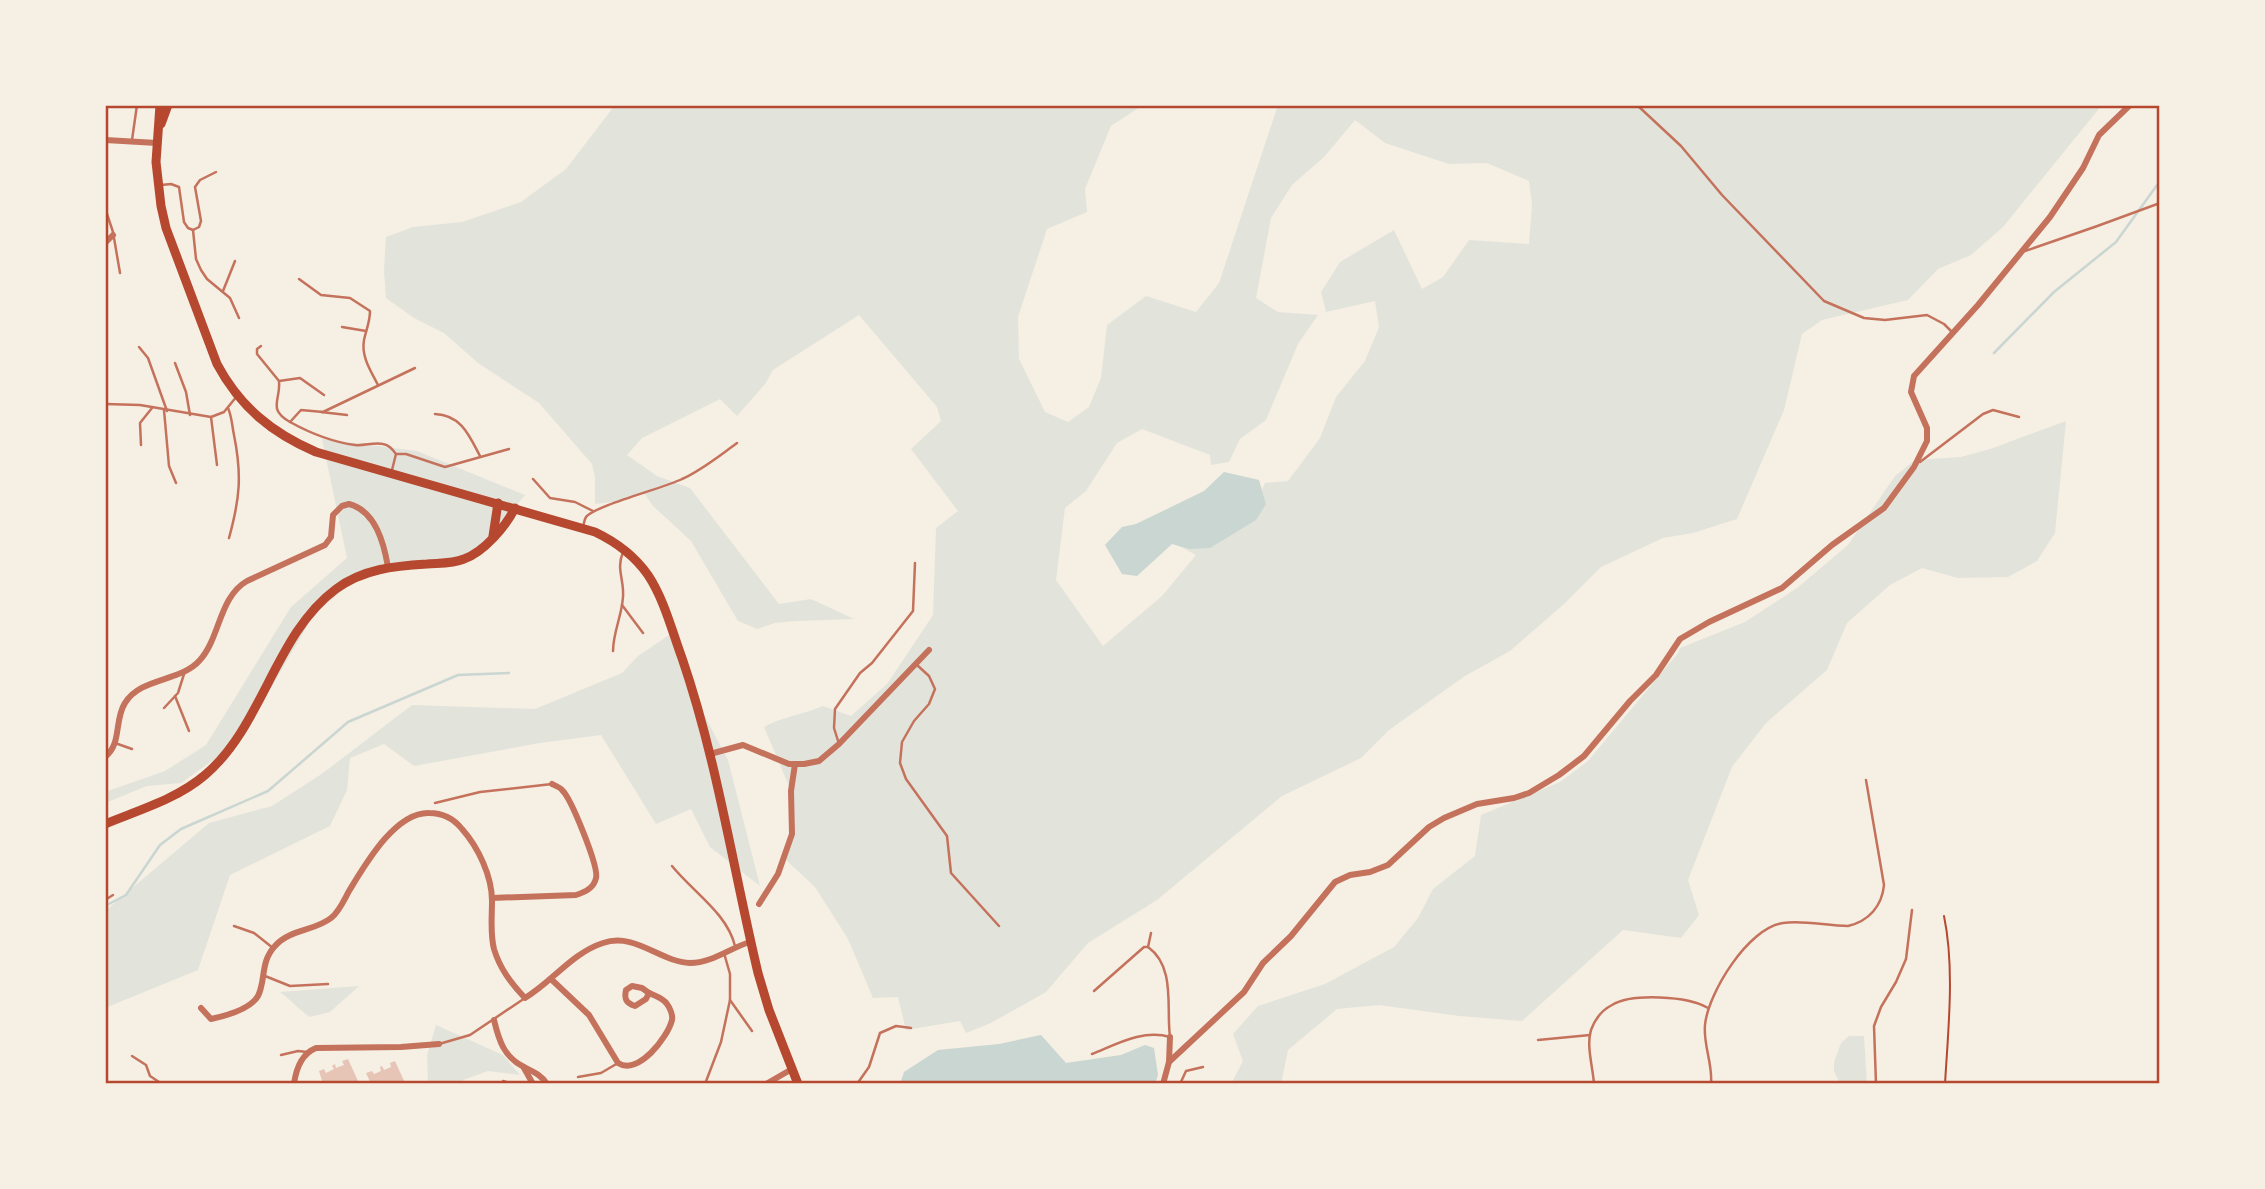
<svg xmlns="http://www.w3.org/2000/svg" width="2265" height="1189" font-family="'DejaVu Sans',sans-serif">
<rect width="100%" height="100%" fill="#f6efe4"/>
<g fill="#e2e4dc" fill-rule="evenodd">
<path d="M615,105h528l-32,21 -26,63 2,23 -40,17 -29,88 1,42 26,53 23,10 21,-15 12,-29 6,-53 39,-29 50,16 23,-29 59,-178h824l-99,122 -32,28 -33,14 -30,31 -86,20 -20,14 -18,76 -47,109 -44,14 -30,5 -62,29 -37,37 -54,47 -45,25 -76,54 -28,28 -79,38 -125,104 -69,43 -42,49 -55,31 -25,10 -6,-12 -54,9 -8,-33 -25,1 -25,-59 -33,-52 -31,-29 7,-26 -2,-46 -25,-59c20,-11 38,-12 59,-21l28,10 36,-32 46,-69 3,-87 22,-17 -47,-62 30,-28 -4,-14 -78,-92 -86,55 -8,14 -28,32 -17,-17 -78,39 -15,17 30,21 33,12 89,116 32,-5 43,20 -58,2 -21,2 -18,6 -19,-8 -47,-80 -38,-35 -9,-13 -23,8 -26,3v-27l-3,-13 -53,-61 -61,-40 -34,-30 -30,-15 -28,-20 -2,-28 2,-33 27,-10 49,-5 59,-20 45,-33zM1355,120l30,23 64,21 38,-1 42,18 3,24 -3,39 -60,-4 -26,37 -21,12 -28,-59 -54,32 -19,30 5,20 49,-11 4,26 -14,34 -29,36 -16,41 -32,43 -23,2 -3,7 4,14 -77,45 -10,-3 17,9 -34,41 -59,50 -47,-66 9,-72 21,-17 31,-48 25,-14 68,26 1,10 18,-3 11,-23 26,-19 32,-76 20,-29 -40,-3 -22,-14 15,-80 21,-33 32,-28z"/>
<path d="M2066,421l-11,112 -18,28 -29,16 -50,1 -36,-10 -32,17 -43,38 -20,47 -61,53 -34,44 -44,113 11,35 -18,23 -58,-8 -101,91 -63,-5 -80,-11 -42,4 -49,41 -7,34h-50l12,-23 -10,-27 25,-28 67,-22 69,-37 24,-29 15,-29 42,-33 6,-41 79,-33 28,-21 90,-108 2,-5 65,-26 52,-34 51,-43 47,-69 20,-16 46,-3 29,-8z"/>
<path d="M322,439l95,12 108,44 -53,64 -111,15 -48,42 -73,125 -59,42 -34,3 -42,17v-11l60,-21 41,-26 85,-138 56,-49z"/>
<path d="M678,629l3,42 47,89 32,126 -50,-39 -19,-38 -35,15 -55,-89 -61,8 -126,23 -30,-22 -34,14 -3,32 -17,36 -100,49 -32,95 -93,38v-97l104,-88 63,-17 51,-33 89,-68 123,4 87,-36 16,-17z"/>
<path d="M359,986l-29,26 -20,5c-12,-8 -19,-17 -30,-25z"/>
<path d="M436,1025l67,30 17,20 -32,-4 -25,9v4h-35l-1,-29z"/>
<path d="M1849,1036h15l3,48h-27l-6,-13v-9l7,-19z"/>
</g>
<g fill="#c9d6d2">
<path d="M1224,472l35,8 7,24 -10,16 -46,28 -21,1 -17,-5 -35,32 -15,-2 -17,-29 17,-18 14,-3 68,-33z"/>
<path d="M1041,1035l25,28 55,-8 24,-10 9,3 4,27 -3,9h-255l4,-12 34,-22 61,-6z"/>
</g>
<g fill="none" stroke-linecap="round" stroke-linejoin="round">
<g stroke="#c9d6d2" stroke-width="2.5">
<path d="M1994,353l60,-61 62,-50 44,-61"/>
<path d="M105,906l21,-11 34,-50 21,-16 87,-38 80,-69 110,-47 51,-2"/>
</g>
</g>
<g fill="#e6c5b7">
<path d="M348,1059l10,22 -7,3h-28l-4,-13 5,-2 2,4 8,-4 -2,-3 3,-2 1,4 8,-3 -2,-4z"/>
<path d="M395,1061l10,22 -34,1 -5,-11 6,-2 2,3 7,-3 -1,-4 2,-1 2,4 7,-3 -1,-4z"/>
</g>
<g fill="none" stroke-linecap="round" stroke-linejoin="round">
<path stroke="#b5482f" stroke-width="2" d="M1944,916c11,53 4,115 1,168"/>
<g stroke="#c5725c" stroke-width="2.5">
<path d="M1637,105l44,41 41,49 102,106 40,17 21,2 42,-5 17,9 8,8"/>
<path d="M132,140l5,-35"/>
<path d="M161,185l10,-1 8,3 5,35 4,6 5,2 6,-3 2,-6 -6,-34 5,-7 16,-8"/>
<path d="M105,208l8,24 7,41"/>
<path d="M193,230l3,29 5,11 6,9 23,19 9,20"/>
<path d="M2025,251c45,-15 90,-31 135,-48"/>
<path d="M299,279l22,16 29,3 20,13c0,11 -4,19 -6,29 -3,17 7,31 14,45"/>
<path d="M223,291l12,-30"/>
<path d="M342,327l24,4"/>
<path d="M261,346l-4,3v5l22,27"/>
<path d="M139,347l9,11 19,53"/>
<path d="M175,363l11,29 4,23"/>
<path d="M105,404l35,1 71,12 13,-5 13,-16"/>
<path d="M228,408c4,9 4,18 6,27 8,40 6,63 -5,103"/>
<path d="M164,410l5,56 7,17"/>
<path d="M321,412l26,3"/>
<path d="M435,414c26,1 34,21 45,42"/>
<path d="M211,417l6,48"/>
<path d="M290,422c-23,-13 -9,-22 -11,-41l21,-3 24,17"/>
<path d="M141,445l-1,-22 12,-15"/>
<path d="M396,454h10l39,13 64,-18"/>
<path d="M1920,462l63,-48 10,-4 26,7"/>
<path d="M392,470l4,-16c-4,-5 -7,-9 -13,-10 -9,-2 -19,2 -28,1 -23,-3 -45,-12 -65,-23l11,-12 22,2 92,-44"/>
<path d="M533,479l17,19 25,4 18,9"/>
<path d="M583,527c1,-3 1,-7 3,-10 8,-11 78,-29 96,-38 20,-9 37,-23 55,-36"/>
<path d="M622,605l21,28"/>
<path d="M613,651c0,-21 12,-42 10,-61 -1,-15 -6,-23 0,-38"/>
<path d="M917,665l12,11 6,13 -6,15 -15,17 -12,21 -2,21 6,16 41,57 4,37 48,53"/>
<path d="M175,696l14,35"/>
<path d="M164,708l14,-15 6,-19"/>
<path d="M115,743l17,6"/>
<path d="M839,744l-5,-16 1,-19 25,-36 12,-10 41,-52 2,-48"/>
<path d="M435,803l45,-11 72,-8"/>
<path d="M672,866c21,26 55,47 63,80"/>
<path d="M105,900l8,-5"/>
<path d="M234,926l20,7 19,15"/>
<path d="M724,953l6,21v26l22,31"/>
<path d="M265,976l25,10 38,-2"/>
<path d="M1094,991l50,-44h4"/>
<path d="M1538,1040l52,-5"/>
<path d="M439,1044l31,-9 55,-37"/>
<path d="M1092,1054c25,-10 51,-25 78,-17 -4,-29 6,-70 -22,-90l3,-14"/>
<path d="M281,1055l17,-4 9,1"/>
<path d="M132,1056l14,9 4,11 12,8"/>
<path d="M578,1077l23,-4 17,-10"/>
<path d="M503,1081l10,3"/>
<path d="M705,1084l16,-42 9,-42"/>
<path d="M857,1084l12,-17 11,-34 16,-7 15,2"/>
<path d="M1180,1084l6,-13 17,-4"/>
<path d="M1594,1084c-1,-16 -8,-39 -3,-54 4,-11 11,-20 21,-25 20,-12 76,-9 96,3"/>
<path d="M1711,1084c2,-20 -8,-39 -6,-59 3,-32 43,-97 78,-102 21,-3 44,3 65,3 21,-5 34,-20 36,-41l-18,-105"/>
<path d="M1876,1084l-2,-58 7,-19 15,-25 10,-23 6,-49"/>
</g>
<g stroke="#c5725c" stroke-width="6">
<path d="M105,140l52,3"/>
<path d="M105,243l8,-8"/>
<path d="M710,754l33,-9 46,19h15l15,-3 20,-17 90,-94"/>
<path d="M105,757c17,-13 9,-37 20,-54 16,-26 56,-21 75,-43 20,-22 19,-63 47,-79l78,-36 6,-8 2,-22 9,-9 7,-2c27,7 35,40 39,63"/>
<path d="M492,898l84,-3c9,-3 18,-7 20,-17 3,-11 -25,-80 -34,-88 -1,-2 -8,-5 -10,-6"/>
<path d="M759,904l19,-30 14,-40 -1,-43 4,-27"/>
<path d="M551,979l38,36 29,48c20,13 50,-26 54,-43 1,-5 -2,-12 -5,-16 -4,-6 -12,-8 -18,-11"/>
<path d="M632,986l10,2 7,5 -3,6 -11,7c-9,-3 -11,-7 -9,-16z"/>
<path d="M201,1008l10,11c14,-3 39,-9 47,-23 8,-16 2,-34 17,-50 15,-17 40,-15 56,-28 8,-6 13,-18 18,-27 16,-26 46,-79 80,-78 13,0 25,6 33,16 16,18 30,47 30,72 0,16 -2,33 2,48 6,20 17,34 31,49 27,-16 47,-45 78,-55 32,-11 57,19 87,20 22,0 40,-15 60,-21"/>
<path d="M494,1020c5,21 10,37 30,47 10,5 17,8 23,17"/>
<path d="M1169,1062l75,-70 19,-29 28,-27 44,-54 15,-7 20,-3 18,-7 41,-38 15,-9 33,-14 37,-6 15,-5 30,-18 25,-19 46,-55 26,-26 24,-36 29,-17 73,-34 50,-43 52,-37 30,-41 13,-26v-13l-16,-36 3,-16 64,-71 72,-88 33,-49 16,-33 31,-30"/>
<path d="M524,1068l9,16"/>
<path d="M294,1084c2,-15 7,-30 22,-36l85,-1 38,-3"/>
<path d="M766,1084l26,-15"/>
<path d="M1163,1084l6,-22 1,-25"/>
</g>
<g stroke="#b5482f" stroke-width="9">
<path d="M160,105l-4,57 5,44 5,22 51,136c23,43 55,69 99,88l279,80c21,10 39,23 53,43 16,24 24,56 34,83 35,102 51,210 76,315l11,37 29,74"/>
<path d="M161,124l7,-19"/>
<path d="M493,536l5,-33"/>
<path d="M105,824c34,-14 72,-25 100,-49 58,-49 70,-141 131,-186 27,-20 58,-23 91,-25 12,-1 25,0 37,-5 20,-7 42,-33 51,-51"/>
</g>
</g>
<rect width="2265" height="1189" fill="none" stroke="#f6efe4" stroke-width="214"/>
<rect x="107" y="107" width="2051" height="975" fill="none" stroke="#b5482f" stroke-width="2.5"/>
</svg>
